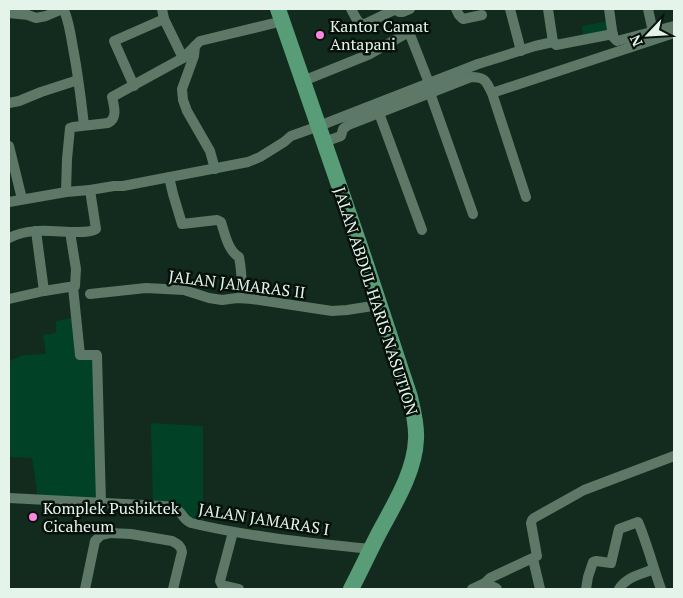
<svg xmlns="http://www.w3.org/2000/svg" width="683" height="598" font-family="'PT Serif',serif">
<rect width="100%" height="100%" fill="#122b1e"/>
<g fill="#014126">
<path d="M608,21l3,12 -27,5 -2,-12z"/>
<path d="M76,317l4,38h17l4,148 -63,-4 -6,-41 -23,-1v-96l15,-6 22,-1 -3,-19 13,-2v-12z"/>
<path d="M151,423l52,3v99l-22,-11 -28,-9z"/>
</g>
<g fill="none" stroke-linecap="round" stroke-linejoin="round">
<g stroke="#5d7867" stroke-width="10">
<path d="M162,9l2,10 19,39"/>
<path d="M351,9c3,5 6,14 12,16l33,-16 3,3h4l7,-3"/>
<path d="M456,9l3,6 4,4 19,-4"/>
<path d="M510,9l11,42"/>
<path d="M548,9l5,33"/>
<path d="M609,9l4,28 4,4 57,-15"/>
<path d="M648,9l5,23"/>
<path d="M9,13l19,2 8,3 10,-2 14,-6h4c5,12 7,26 9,38 5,26 8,51 11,77"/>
<path d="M195,46l-1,10 -12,33 1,11 4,11 23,40 5,18"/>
<path d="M303,81l67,-27 39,-22 20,51"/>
<path d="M134,86l-20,-45 50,-22"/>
<path d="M430,93l43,121"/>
<path d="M492,93l182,-60"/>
<path d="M9,103l10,-2 22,-9 37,-12"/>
<path d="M379,113l43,117"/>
<path d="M324,142l17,-6 2,-7 5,-4 123,-48c14,0 15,4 21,16l34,104"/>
<path d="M9,146l13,53"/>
<path d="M169,177l4,17 9,30 35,-4 4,2c4,12 7,29 18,35 3,14 3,27 3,41"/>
<path d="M66,192l1,-33 3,-31 3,-1 35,-4c10,-5 6,-17 4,-26l71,-39 17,-17 83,-20"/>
<path d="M9,202l57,-10 24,-2"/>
<path d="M36,231l8,60"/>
<path d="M9,238c20,-10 39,-7 61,-6"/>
<path d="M73,287l7,68h17l4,148"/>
<path d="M90,294l56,-6 38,2 25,8 13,2 15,-2 15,1 80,12 15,-1 32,-5"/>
<path d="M9,299l35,-8 31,-5 1,-17 -6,-37c8,0 20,1 26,-3l-6,-39 24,-4h9l125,-24 12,-5 24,-15 7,-6 28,-10 159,-62 57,-18 18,-4 3,3 57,-11"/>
<path d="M9,498l154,8c4,0 9,0 13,3 7,4 6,10 15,14 59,14 120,20 180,26"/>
<path d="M233,532l-13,49 2,4 17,4"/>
<path d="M533,559l7,30"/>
<path d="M485,583l11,5 1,1"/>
<path d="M85,589l10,-48 6,-6 9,-2 21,1 41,7c6,3 9,5 10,11l-9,37"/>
<path d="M472,589l13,-6 5,-5 47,-22 -6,-33 1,-3 2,-2 50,-28 90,-34"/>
<path d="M586,589l2,-12 5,-15 3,-1 15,2 8,-34 19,-7c9,21 15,45 23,67"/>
<path d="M619,589c7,-12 22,-15 35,-20"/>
</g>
<path stroke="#589d77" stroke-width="16" d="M278,9l83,240 49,148c3,13 7,28 6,42 -1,32 -21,64 -36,92 -10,19 -19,39 -29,58"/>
</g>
<g fill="#fe85df" stroke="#07110b" stroke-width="2">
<circle cx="320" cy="35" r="5"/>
<circle cx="33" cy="517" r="5"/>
</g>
<g text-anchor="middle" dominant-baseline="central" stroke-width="5" stroke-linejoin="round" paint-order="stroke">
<g font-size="16" fill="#e5f4ea" stroke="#07110b" text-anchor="start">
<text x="330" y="26">Kantor Camat<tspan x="330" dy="18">Antapani</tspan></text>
<text x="43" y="508">Komplek Pusbiktek<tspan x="43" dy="18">Cicaheum</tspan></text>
</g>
<g font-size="16" fill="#e5f4ea" stroke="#07110b">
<text transform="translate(237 284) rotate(7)">JALAN JAMARAS II</text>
<text transform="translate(376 301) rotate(72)">JALAN ABDUL HARIS NASUTION</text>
<text transform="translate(264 519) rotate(9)">JALAN JAMARAS I</text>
</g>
</g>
<rect width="683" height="598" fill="none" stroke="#e5f4ea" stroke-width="20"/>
<g transform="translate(648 35) rotate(245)" stroke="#07110b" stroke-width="4" paint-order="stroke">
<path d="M0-4L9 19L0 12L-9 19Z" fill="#e5f4ea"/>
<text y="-8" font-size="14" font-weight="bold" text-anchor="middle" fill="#e5f4ea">N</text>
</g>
</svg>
